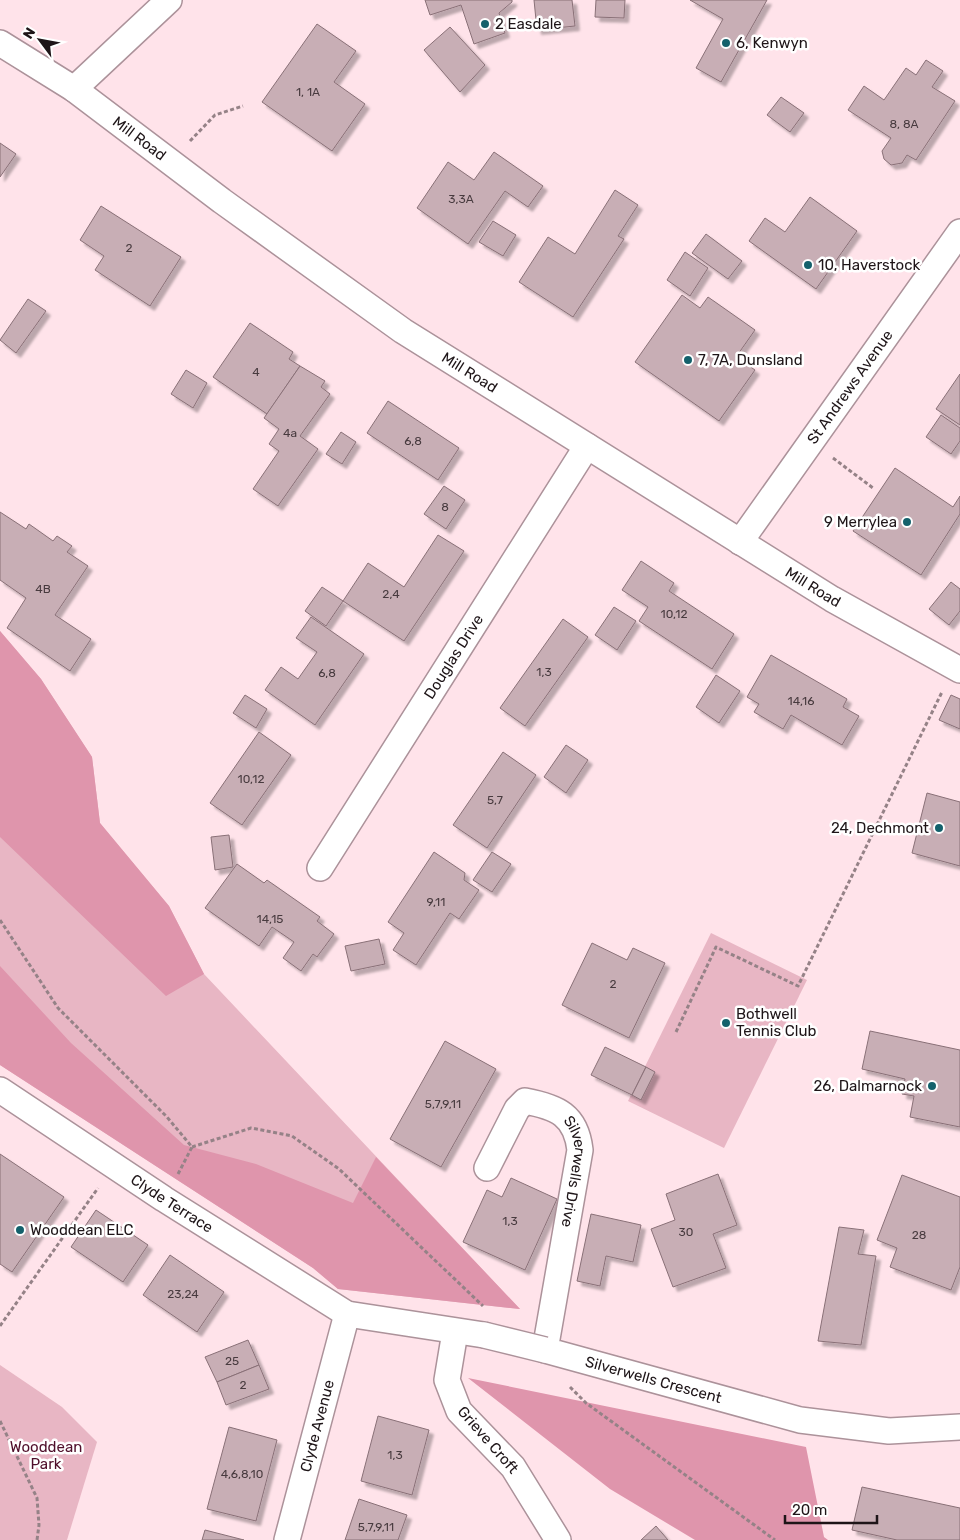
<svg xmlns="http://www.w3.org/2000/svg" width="960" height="1540" font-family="Rubik,sans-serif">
<defs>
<filter id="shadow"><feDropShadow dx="4.5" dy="4.5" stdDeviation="1" flood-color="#0004"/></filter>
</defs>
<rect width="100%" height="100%" fill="#ffe3ea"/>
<g fill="#e8b6c4">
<path d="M0,631l41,48 51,78 8,66 69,83 35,68 316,335 -182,-20 -25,-21 -313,-203z"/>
<path d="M711,933l96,47 -83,168 -96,-47z"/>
<path d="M0,1365l62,42 35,35 -30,98h-67z"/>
</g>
<g fill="#df95ac">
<path d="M0,631l41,48 51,78 8,66 69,83 35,68 -38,22 -166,-159z"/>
<path d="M0,966l71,77 113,102 72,19 97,39 23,-46 144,152 -182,-20 -25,-21 -313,-203z"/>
<path d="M468,1378l338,69 18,90 4,3h-133l-85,-51z"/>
</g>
<g fill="#c8aeb5" stroke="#897077" filter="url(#shadow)">
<path d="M425,0h87v2l-13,11 6,20 -31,11 -13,-39 -31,10z"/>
<path d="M534,0h38l3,26 -38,4z"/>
<path d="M596,0h29l-1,18 -29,-1z"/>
<path d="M690,0h77l-46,82 -25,-14 27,-49z"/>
<path d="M317,24l39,27 -22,31 31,22 -33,47 -70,-49z"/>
<path d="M450,27l35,38 -25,27 -36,-42z"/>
<path d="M926,60l17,11 -11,16 23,14 -39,59 -9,-5 -5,8 -11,2 -7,-6 -2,-8 9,-13 -43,-28 16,-24 20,14 22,-32 10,7z"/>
<path d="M781,97l23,16 -14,19 -23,-17z"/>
<path d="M0,143l16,11 -16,23z"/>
<path d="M494,152l49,34 -15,21 -23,-16 -37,53 -51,-36 31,-46 26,18z"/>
<path d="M615,190l23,15 -20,31 6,3 -51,78 -54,-35 29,-45 27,17z"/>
<path d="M810,197l47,34 -41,58 -67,-48 16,-23 20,14z"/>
<path d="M101,206l80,51 -31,49 -55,-36 9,-14 -24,-16z"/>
<path d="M493,221l23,14 -13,21 -24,-14z"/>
<path d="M706,234l36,27 -14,18 -36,-26z"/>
<path d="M685,252l23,16 -18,28 -23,-16z"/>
<path d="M682,295l18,13 8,-11 47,33 -19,27 19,13 -36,51 -84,-59z"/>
<path d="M28,299l18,12 -30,42 -16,-13z"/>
<path d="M250,323l43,29 -4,7 11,7 -33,48 -54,-37z"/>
<path d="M300,366l25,15 -4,6 9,7 -30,42 18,13 -40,57 -25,-17 26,-38 -10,-7 10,-15 -15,-11z"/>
<path d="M186,370l21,13 -14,25 -22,-14z"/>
<path d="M960,374v51l-24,-16z"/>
<path d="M388,401l71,47 -21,32 -71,-47z"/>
<path d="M941,415l19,13v13l-9,13 -25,-17z"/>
<path d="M341,432l15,10 -14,22 -16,-10z"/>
<path d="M895,468l58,39 7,-11v18l-39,61 -68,-44z"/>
<path d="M444,486l21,14 -19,29 -22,-15z"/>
<path d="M0,512l26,17 3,-5 24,17 4,-5 15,10 -5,6 21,14 -33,49 36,24 -21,32 -63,-43 19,-30 -26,-18z"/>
<path d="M438,535l26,16 -60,90 -61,-40 25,-38 36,24z"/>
<path d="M641,561l33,22 -5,8 65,43 -22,35 -73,-48 9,-14 -26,-17z"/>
<path d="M951,582l9,7v22l-11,14 -20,-16z"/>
<path d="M322,587l21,14 -17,25 -21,-15z"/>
<path d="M614,607l22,14 -19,29 -22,-15z"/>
<path d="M311,617l53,37 -49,71 -50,-35 16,-23 17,12 19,-27 -21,-14z"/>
<path d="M563,619l25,18 -63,89 -25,-18z"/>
<path d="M771,655l76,44 -4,8 16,9 -17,29 -51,-30 -8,14 -29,-17 5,-8 -12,-7z"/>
<path d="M716,675l24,16 -21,32 -23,-16z"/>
<path d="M245,695l22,14 -11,19 -23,-15z"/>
<path d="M951,695l9,4v30l-21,-9z"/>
<path d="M259,732l32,23 -49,70 -32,-22z"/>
<path d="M566,745l22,15 -22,33 -22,-16z"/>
<path d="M503,752l33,23 -49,73 -34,-23z"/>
<path d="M927,793l33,9v64l-48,-13z"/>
<path d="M229,835l4,32 -18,3 -4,-33z"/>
<path d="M434,852l31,21 -1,7 15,10 -20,29 -9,-6 -34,52 -23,-15 11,-17 -16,-11z"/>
<path d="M492,852l19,12 -19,28 -19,-12z"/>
<path d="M237,864l27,19 3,-3 53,37 -3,4 17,13 -17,23 -4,-3 -12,17 -18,-13 11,-16 -22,-15 -13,19 -54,-38z"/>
<path d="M379,939l6,25 -34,7 -6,-25z"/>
<path d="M592,943l35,17 6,-12 32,15 -36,75 -67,-33z"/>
<path d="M870,1031l90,19v77l-50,-10 4,-21 -12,-2 3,-15 -43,-10z"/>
<path d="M445,1041l51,28 -55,98 -51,-28z"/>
<path d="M605,1047l41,20 -14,28 -41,-20z"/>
<path d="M646,1067l9,5 -14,28 -9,-5z"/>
<path d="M0,1154l64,43 -52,75 -12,-8z"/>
<path d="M718,1174l19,51 -24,9 13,34 -53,19 -22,-58 24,-9 -9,-26z"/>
<path d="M902,1175l58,22v70l-9,23 -61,-23 7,-19 -20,-8z"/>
<path d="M511,1178l46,21 -32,71 -62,-28 24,-52 15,7z"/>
<path d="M96,1210l52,35 -25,37 -52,-35z"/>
<path d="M591,1214l50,11 -8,37 -27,-6 -6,30 -23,-5z"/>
<path d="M839,1227l25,3 -6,24 18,2 -15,89 -43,-4z"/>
<path d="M170,1255l54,37 -27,40 -54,-37z"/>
<path d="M248,1340l11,25 -42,17 -12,-25z"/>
<path d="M259,1365l10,24 -43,16 -9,-23z"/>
<path d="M378,1416l51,14 -17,65 -51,-14z"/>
<path d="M229,1427l48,13 -21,81 -49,-12z"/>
<path d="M862,1487l98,21v32h-63l-45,-10z"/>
<path d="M359,1499l48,16 -9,25h-53z"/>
<path d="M656,1526l12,14h-27z"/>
<path d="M205,1530l39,10h-42z"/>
</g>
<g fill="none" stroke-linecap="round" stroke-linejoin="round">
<defs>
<g id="street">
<path id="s1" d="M0,43l74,46 148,112 181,130 429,268 128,71"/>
<path d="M74,89l95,-89"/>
<path id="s2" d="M740,542l220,-310"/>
<path id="s3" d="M320,868l267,-422"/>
<path id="s4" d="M0,1090l164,109 183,115 137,21"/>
<path id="s5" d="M487,1168l30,-59 8,-8c32,6 51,14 55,49l-35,200 255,70 89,11 71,-4"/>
<path d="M455,1332l-8,48 12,31 54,56 45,73"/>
<path id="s6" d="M287,1540l60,-226"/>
</g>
</defs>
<use href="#street" stroke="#ac929a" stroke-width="28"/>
<g stroke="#958287" stroke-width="3" stroke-dasharray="4 2.5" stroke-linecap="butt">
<path d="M190,141l25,-26 28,-9"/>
<path d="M833,458l40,30"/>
<path d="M0,920l58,88 109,109 25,30 -14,27"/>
<path d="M676,1032l40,-85 82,39 144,-294"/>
<path d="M192,1147l59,-19 41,8 47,33 144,137"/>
<path d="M0,1326l98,-138"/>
<path d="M570,1387l16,16 189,137"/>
<path d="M0,1421l37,77 2,27 -2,15"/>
</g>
<use href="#street" stroke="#fff" stroke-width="25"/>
<defs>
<path id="street-bridge" d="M484,1335l61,15"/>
</defs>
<use href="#street-bridge" stroke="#ac929a" stroke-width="28" stroke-linecap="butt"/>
<use href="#street-bridge" stroke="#fff" stroke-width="25"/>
</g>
<g fill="#14616c" stroke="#fff" stroke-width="2">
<circle cx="485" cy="24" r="5"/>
<circle cx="726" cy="43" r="5"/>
<circle cx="808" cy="265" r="5"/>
<circle cx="688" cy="360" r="5"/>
<circle cx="907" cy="522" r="5"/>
<circle cx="939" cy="828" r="5"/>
<circle cx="726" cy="1023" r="5"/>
<circle cx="932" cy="1086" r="5"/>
<circle cx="20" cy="1230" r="5"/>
</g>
<g text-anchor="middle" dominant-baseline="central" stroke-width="5" stroke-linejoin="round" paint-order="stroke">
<g font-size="12" fill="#483b3f">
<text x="308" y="92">1, 1A</text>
<text x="904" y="124">8, 8A</text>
<text x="461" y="199">3,3A</text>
<text x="129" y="248">2</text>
<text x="256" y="372">4</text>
<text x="290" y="433">4a</text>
<text x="413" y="441">6,8</text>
<text x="445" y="507">8</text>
<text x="43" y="589">4B</text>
<text x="391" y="594">2,4</text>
<text x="674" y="614">10,12</text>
<text x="544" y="672">1,3</text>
<text x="327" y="673">6,8</text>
<text x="801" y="701">14,16</text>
<text x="251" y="779">10,12</text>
<text x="495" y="800">5,7</text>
<text x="436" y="902">9,11</text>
<text x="270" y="919">14,15</text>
<text x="613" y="984">2</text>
<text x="443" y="1104">5,7,9,11</text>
<text x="510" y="1221">1,3</text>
<text x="686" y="1232">30</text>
<text x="919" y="1235">28</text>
<text x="183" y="1294">23,24</text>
<text x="232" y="1361">25</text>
<text x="243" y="1385">2</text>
<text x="395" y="1455">1,3</text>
<text x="242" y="1474">4,6,8,10</text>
<text x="376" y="1527">5,7,9,11</text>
</g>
<g font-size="15" fill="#1e1518" stroke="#fff" text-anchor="start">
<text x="495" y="24">2 Easdale</text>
<text x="736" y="43">6, Kenwyn</text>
<text x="818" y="265">10, Haverstock</text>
<text x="698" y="360">7, 7A, Dunsland</text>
<text x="897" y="522" text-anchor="end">9 Merrylea</text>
<text x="929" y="828" text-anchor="end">24, Dechmont</text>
<text x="736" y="1014">Bothwell<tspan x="736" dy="17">Tennis Club</tspan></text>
<text x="922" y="1086" text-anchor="end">26, Dalmarnock</text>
<text x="30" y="1230">Wooddean ELC</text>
</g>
<g font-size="15" fill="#1e1518" stroke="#fff">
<text stroke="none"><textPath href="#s1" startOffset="169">Mill Road</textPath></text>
<text stroke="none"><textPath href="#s1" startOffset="574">Mill Road</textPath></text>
<text stroke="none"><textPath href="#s2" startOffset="190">St Andrews Avenue</textPath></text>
<text stroke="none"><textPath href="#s1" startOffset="979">Mill Road</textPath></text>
<text stroke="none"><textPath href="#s3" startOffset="250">Douglas Drive</textPath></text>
<text stroke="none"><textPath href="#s5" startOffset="180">Silverwells Drive</textPath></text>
<text stroke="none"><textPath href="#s4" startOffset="206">Clyde Terrace</textPath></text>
<text stroke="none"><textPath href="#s5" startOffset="474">Silverwells Crescent</textPath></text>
<text stroke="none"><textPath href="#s6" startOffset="118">Clyde Avenue</textPath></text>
<text transform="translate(488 1440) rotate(49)">Grieve Croft</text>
</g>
<g font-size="15" fill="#4f0e2a" stroke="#fff">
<text x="46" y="1447">Wooddean<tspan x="46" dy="17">Park</tspan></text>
</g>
</g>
<g transform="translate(40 40) rotate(302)" stroke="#ffffff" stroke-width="4" paint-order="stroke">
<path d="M0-4L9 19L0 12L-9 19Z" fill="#1e1518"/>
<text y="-8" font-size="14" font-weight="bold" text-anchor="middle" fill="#1e1518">N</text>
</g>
<path d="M785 1515v8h92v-8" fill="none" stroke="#1e1518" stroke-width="2.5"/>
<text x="792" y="1515" font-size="15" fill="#1e1518" stroke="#ffffff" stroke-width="4" paint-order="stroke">20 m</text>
</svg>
